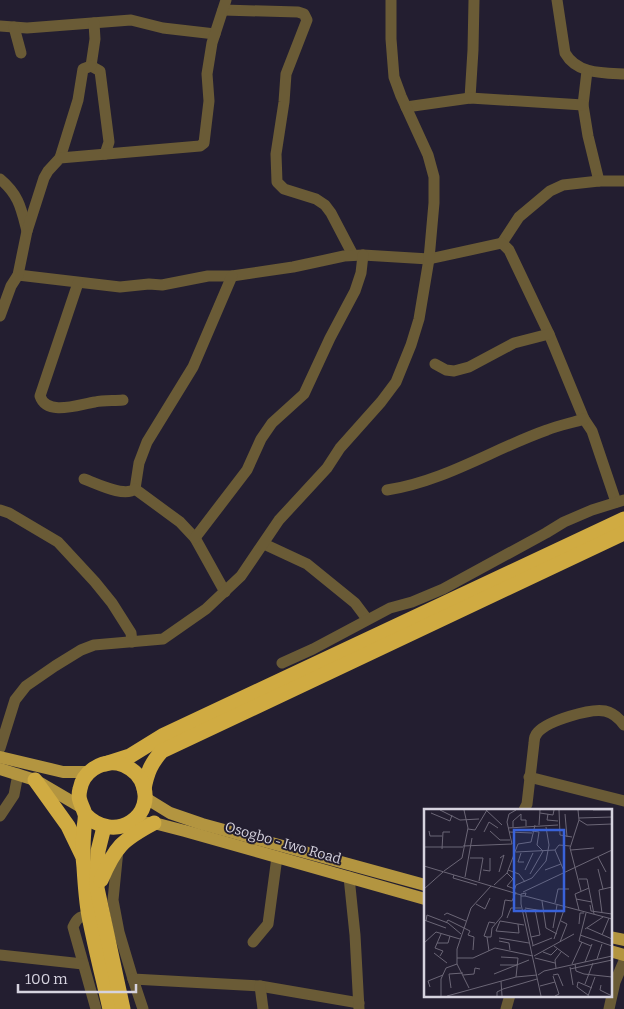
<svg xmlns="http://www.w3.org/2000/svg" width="624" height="1009" font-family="Bitter,serif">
<rect width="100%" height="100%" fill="#231e30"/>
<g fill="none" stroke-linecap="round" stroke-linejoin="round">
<g stroke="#6a5b36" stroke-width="11">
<path d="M557,0l8,53c12,21 37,20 59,21"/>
<path d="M223,10l75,2 6,2 3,6 -21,54 -2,28 -8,52 1,28 7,7 32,10 9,6 6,8 22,42"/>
<path d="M0,26l27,2 104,-8 32,8 52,6"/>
<path d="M14,27l7,26"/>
<path d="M91,66l9,5 9,71 -4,12"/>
<path d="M91,66l4,-27 -1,-16"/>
<path d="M587,71l-4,34 5,31 11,45"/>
<path d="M470,98l3,-48 1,-50"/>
<path d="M406,107l64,-9 113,7"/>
<path d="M60,158l18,-58 5,-31 8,-3"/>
<path d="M0,179c19,16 21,29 27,52"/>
<path d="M502,243l17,-26 31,-26 13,-6 36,-4h25"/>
<path d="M18,275l102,12 29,-3 13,1 46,-9h24l61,-9 51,-11 19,-1 66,4 73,-16 7,7 40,84 35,85 8,12 24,71"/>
<path d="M78,283l-38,113c7,21 40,8 55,6 9,-2 19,-1 28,-2"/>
<path d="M0,316l11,-30 7,-11 9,-44 17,-53 4,-7 12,-13 140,-12 4,-3 5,-42 -2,-27 5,-31 14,-43"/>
<path d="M435,364l11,6 8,1 15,-4 45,-24 35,-9"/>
<path d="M84,479c12,4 40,19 51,10l4,-26 8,-21 46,-75 39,-91"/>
<path d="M135,489l45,33 15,16 30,54"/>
<path d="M387,490c58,-9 106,-41 160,-60 12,-5 25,-7 37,-11"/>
<path d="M0,510l9,3 49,29 37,40 17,21 19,30 1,9"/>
<path d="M195,538l52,-68 14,-31 11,-16 32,-29 26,-56 25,-47 6,-18 2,-18"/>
<path d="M264,544l43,20 48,39 12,16"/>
<path d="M282,663l31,-14 77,-41 22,-6 31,-13 103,-56 18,-11 28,-12 32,-10"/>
<path d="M0,748l15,-48 11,-14 29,-20 26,-16 13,-5 69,-6 43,-30 35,-33 38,-56 48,-52 13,-20 41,-46 15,-20 15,-37 8,-26 10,-60 5,-56v-26l-6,-22 -27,-59 -7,-19 -3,-38v-39"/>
<path d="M529,777l95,24"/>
<path d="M524,810l3,-6 7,-61c0,-4 1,-8 4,-11 10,-11 52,-24 67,-21 9,2 14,7 19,14"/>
<path d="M0,816l14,-21 4,-21"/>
<path d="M118,850l-5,50 6,32 14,47 127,7 99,17"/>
<path d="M349,877l6,58 4,74"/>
<path d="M89,915c-10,2 -12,3 -16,12l23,82"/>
<path d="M253,942l15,-18 9,-67"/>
<path d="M0,955l83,9"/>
<path d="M133,979l10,30"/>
<path d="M260,986l3,23"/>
<path d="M506,1009l4,-14"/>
<path d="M609,1009l6,-27 9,-21"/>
</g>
<g stroke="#b39540" stroke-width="12">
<path d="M0,757l63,15h26"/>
<path d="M0,769l35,11 46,27"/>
<path d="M144,797l26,16 32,11 223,61"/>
<path d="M145,823h9l31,8 240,68"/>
<path d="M610,937l14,3"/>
<path d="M610,951l14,4"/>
</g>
<g stroke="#d0ab42" stroke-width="15">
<path d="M105,764l25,-8 34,-21 460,-216"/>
<path d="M35,780l33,46 14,29"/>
<path d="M144,789c3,-16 7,-26 18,-38l462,-218"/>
<path d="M85,814c29,31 74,2 56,-34 -5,-9 -15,-15 -24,-17 -17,-2 -34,9 -37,26 -3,11 2,15 5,25 1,4 -1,11 -1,15 -1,13 -2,25 0,38 1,16 2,33 5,49 6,31 14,62 21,93"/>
<path d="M104,827l-6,24 -1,37 26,121"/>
<path d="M101,880c14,-33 21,-40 53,-57"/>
</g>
</g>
<g text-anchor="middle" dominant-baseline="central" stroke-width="4" stroke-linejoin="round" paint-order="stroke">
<g font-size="14" fill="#d6d3df" stroke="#231e30">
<text transform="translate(283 843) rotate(16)">Osogbo - Iwo Road</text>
</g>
</g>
<g transform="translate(424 809)">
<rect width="188" height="188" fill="#231e30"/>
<path fill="none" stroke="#6b6676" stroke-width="1" d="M16,1l20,10 19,-1M62,1l16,15M135,1l1,25 12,2M154,1l1,10 -9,28 11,43M169,1h19M7,4l19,8 2,-6M116,4l13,2 1,-5M124,5l-1,6 11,1M141,5l2,23M155,9l33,-1M155,11l8,5 25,-1M115,16l1,-15M89,18v-6l8,-7v6h5v6M84,19l50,-3M44,20l7,1 12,-20M5,22l1,5h12M66,22l10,9h10M108,22l7,1 -2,13 6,6M60,23l5,-10 9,6M85,23l23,1M88,35l-5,-22 2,-8 7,-4M39,37l49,-2M0,38h39M18,40l1,-17h7M131,41l4,-5 11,1M147,41l23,-2M92,43l39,-2 9,21M97,44l-3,9h6M174,48l8,15M46,49h13l-4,23M0,57l97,29M174,60l5,20M59,61l7,1v-13M84,61l11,4 6,8M101,61l8,-17M121,61l16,-6M20,62l18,-13 6,-30 -4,-18M75,63l5,-17 -4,3M83,64l6,6 -6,7 8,3M106,65l13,-23M30,66l-1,3 24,7M41,68l7,-39M155,70h8l7,35M70,76l13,-12 11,-29 13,-2 4,-17M0,80l19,-17M90,82l2,-6 16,-7 14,-17 3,-16 -3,-18M99,83l89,-42M97,87h4l1,-3 -5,1v10l20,92M101,87l87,23M152,90l16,3M118,92l4,27 11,6M131,94l3,-14h11M52,95l9,5 5,-11M166,96l1,6 21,3M101,99l18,3M101,100l6,28M155,101l-4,-16 14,-6M162,104l-7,28 12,5M178,104l-3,-23 13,-3M20,106l3,-2 19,8M83,109l4,-10h10M0,111l22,8M2,112l1,-6 21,8 13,11M76,112l-4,10 23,2 -1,-9M76,112l24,4M22,114l2,-3 22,11 -2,4 6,2 -1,13M155,115l1,-11h4M129,119l4,-23M163,119l25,11M161,120l18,-12M156,126l32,11M178,126l7,-17M63,128l-3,-1 5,-14 6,1M75,129l30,5M130,130l11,-32M75,132l10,2 1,7M136,133l7,-18 -6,-3M0,134l12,-11 24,7M13,134h11l2,-7M109,136l-2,-8 9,-2 -5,-26M108,137l20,-8M130,137l15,11M65,142l-2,-14h4l1,-9 10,-12 3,-16 7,1 4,-9M119,143l8,3 6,-6M10,144l13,10M16,147l3,-5 -8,-3 6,-14M110,147l40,-22M77,148l17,1 -2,19M33,149h16l22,-10 38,8M111,149l20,5M173,150l5,-15M161,153l7,-18M148,155l10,-22M151,155l1,7 8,3 28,3M76,156h17M146,158l3,18M132,159l-1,-8 6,-8M146,160l42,-9M70,165l35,-14M39,166l11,-1 1,-6 5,1M114,166l6,-4 68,-15M129,166l5,-1 5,12M129,167l6,18 -4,2M77,172l1,15M161,175l8,-21M177,176l-1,5 12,6M116,177l15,-4M6,178l-2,-6 15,-6M27,179l-2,-14 14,-1M45,179l-12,-24v-15l14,-41 20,-22M164,186l-11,-8 1,-5 14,6M17,187v-17l5,-11 11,-4M23,187l69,-19 21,-2M73,187v-4l6,-3 34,-10M164,187l7,-19"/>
<path fill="#3962d9" fill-opacity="0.15" stroke="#3962d9" stroke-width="2.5" d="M90,21h50v81h-50z"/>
<rect width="188" height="188" fill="none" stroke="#d6d3df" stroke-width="2.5"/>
</g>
<path d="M18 984v8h118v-8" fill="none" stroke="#d6d3df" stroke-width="2.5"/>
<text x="25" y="984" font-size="15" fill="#d6d3df" stroke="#231e30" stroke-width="4" paint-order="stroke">100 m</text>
</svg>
